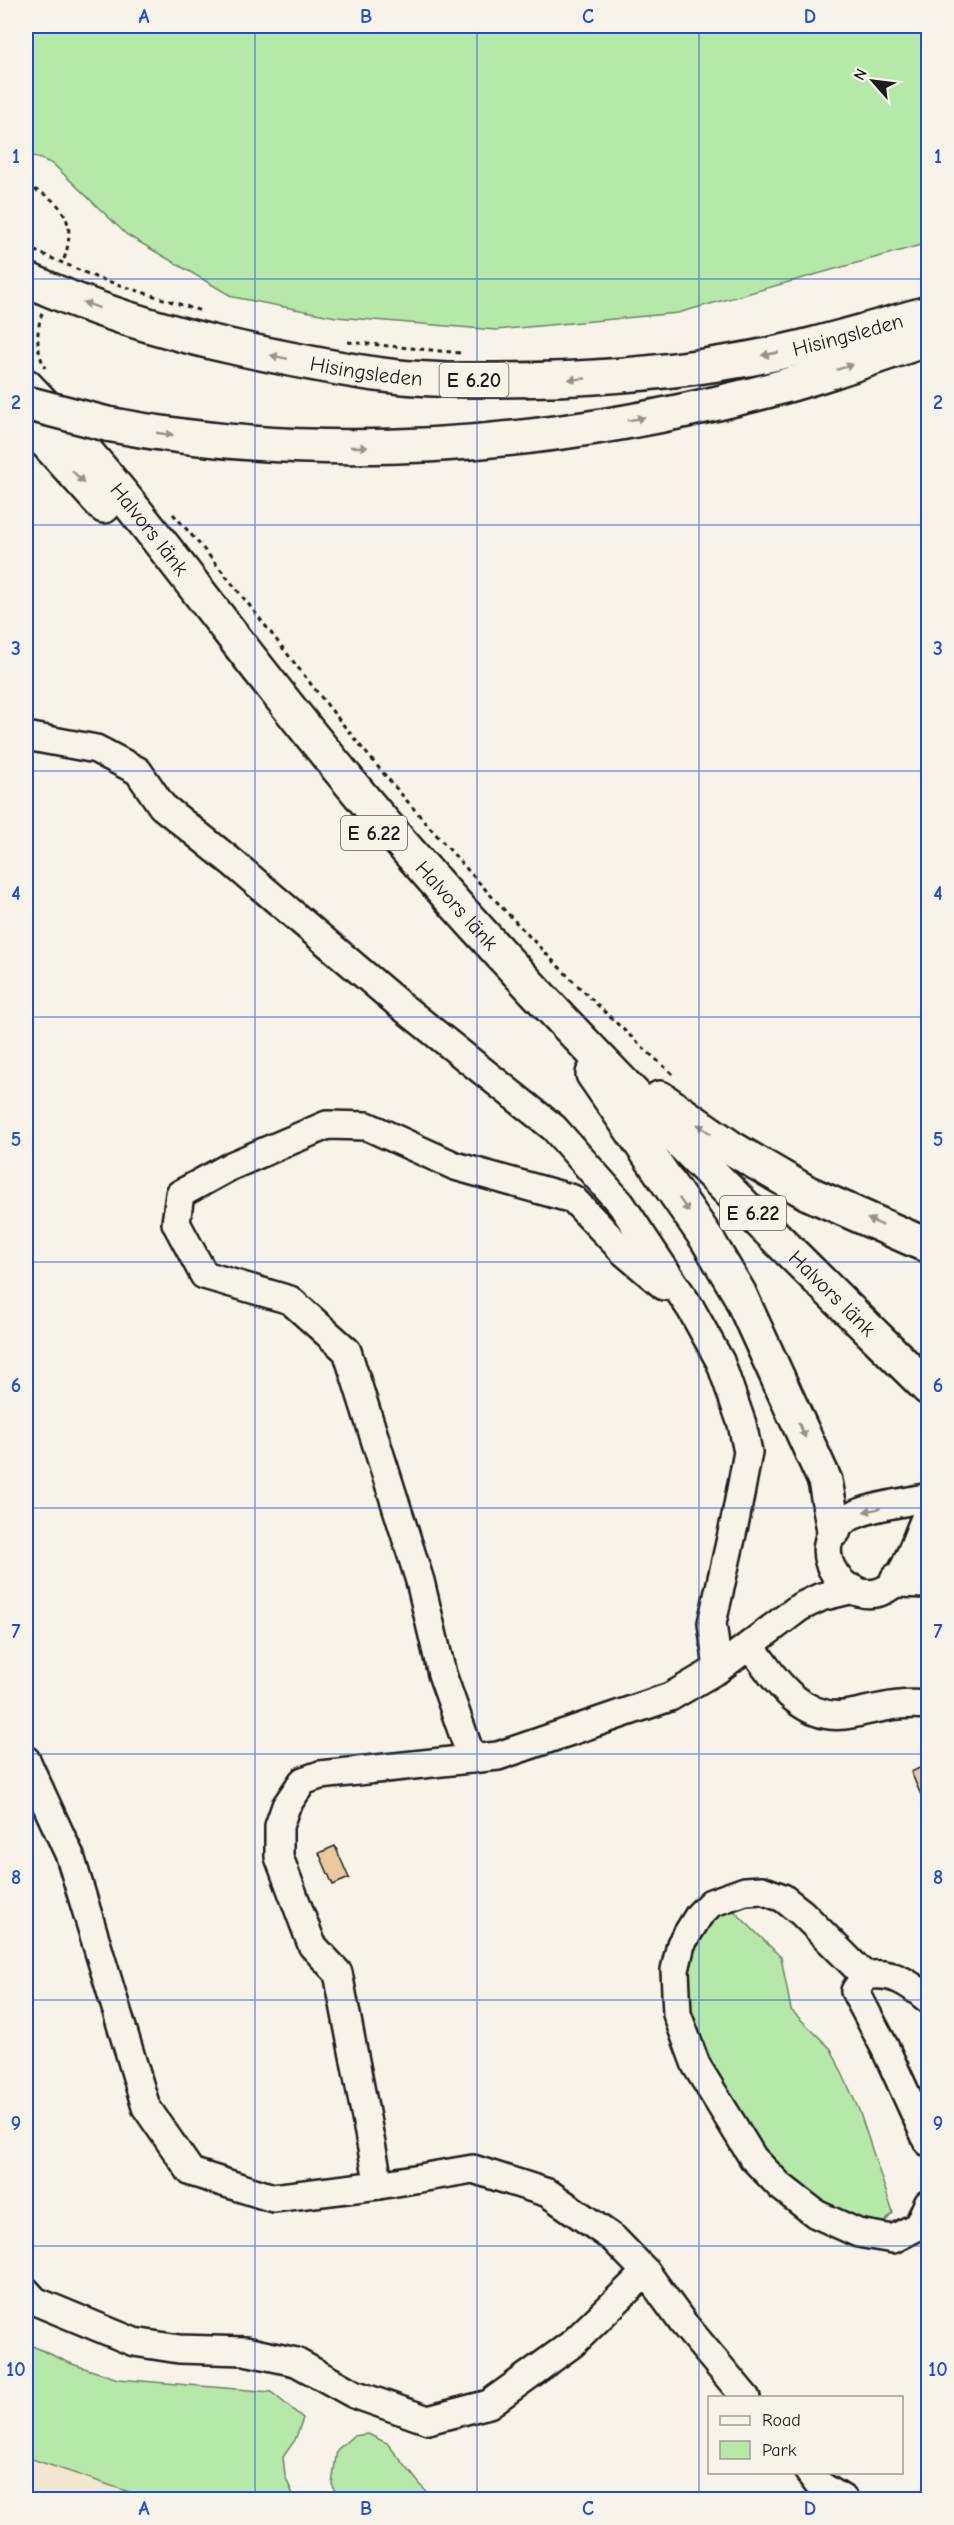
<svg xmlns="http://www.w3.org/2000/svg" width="954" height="2525" font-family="'Comic Neue',sans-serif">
<rect width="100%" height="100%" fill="#f7f3e8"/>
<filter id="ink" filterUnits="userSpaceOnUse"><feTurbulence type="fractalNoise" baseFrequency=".0167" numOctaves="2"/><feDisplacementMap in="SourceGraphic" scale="12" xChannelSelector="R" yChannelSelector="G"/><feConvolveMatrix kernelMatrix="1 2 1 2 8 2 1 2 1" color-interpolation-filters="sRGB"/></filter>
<g filter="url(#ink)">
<path fill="#f3e6d1" d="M26,2457l114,40 10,2h-124z"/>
<g fill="#b6e9a9" stroke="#698262" stroke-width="1.5">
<path d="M26,26h902v217l-250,70 -182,17 -160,-13 -103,-20 -106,-62 -74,-71 -27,-11z"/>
<path d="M726,1903l55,54 10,53 40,39 28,61 34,103 -12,13 -42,-10 -56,-35 -57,-74 -37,-100 -2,-48 17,-33z"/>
<path d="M26,2343l46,21 46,15 153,13 32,26 -8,22 -12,17 2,19 10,23h-145l-124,-42z"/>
<path d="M368,2434l19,9 45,56h-92l-8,-15 5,-34 16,-14z"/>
</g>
<g fill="#eac99c" stroke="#1c1c1c" stroke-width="1.5">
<path d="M928,1764v47l-17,-39z"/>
<path d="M335,1846l14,32 -16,7 -14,-32z"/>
</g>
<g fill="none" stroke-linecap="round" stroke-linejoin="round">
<defs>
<g id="minor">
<path d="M26,736l70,13 42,22 24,35 71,57 167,142 154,123 67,76 70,105 29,52 22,63 6,28 -12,64 -24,107 6,46"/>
<path d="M928,1497c-24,6 -59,9 -80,21 -50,28 1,99 43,68 16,-13 27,-55 37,-74"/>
<path d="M751,1646c24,34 52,78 100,68 29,-6 48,-12 77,-9"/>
<path d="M472,1759l-30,-85 -22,-93 -73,-230 -57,-51 -86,-25 -28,-52 4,-29 51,-28 96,-41 40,1 88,40 118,33 51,53 40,34"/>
<path d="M26,1760l44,96 76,251 45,65 82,26 106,-13 94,-16 75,24 66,46 32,33 37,51 63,75"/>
<path d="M865,1976l-63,-63 -19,-15 -21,-8 -17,1 -34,12 -12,12 -18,29 -6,26 2,44 19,51 57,93 27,28 36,28 42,19 35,6 25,-13 10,-22"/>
<path d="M928,1999c-20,-17 -36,-28 -63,-23l-10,15 30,57 43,94"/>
<path d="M379,2185l-41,-212 -26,-28 -33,-88v-31l7,-20 17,-25 17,-6 178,-19 172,-59 48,-28 82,-62 21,-10 33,-8"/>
<path d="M26,2291l9,10 99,41 45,7 66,2 51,11 58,32 74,26 61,-16 83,-60 74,-72"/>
<path d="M809,2472l9,12 26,16"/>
</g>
<g id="highway">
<path id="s1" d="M26,279c68,32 142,54 216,70 47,10 94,20 141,26 37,5 75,5 112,5 79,0 157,-5 235,-18 68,-11 133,-31 198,-49"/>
<path id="s2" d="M26,386c74,76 138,161 203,245 61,79 123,157 189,231 161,184 337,355 510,526"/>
<path d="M26,420l78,86"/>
<path d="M107,424c213,41 434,24 644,-29 60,-15 119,-36 177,-56"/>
<path d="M593,1074l114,165 32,54 86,188 9,49"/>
<path d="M660,1098l73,51 75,44 120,53"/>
<path d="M897,1580l31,1"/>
</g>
</defs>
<use href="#minor" stroke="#1c1c1c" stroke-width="32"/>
<use href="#highway" stroke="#1c1c1c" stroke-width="38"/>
<g stroke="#1c1c1c" stroke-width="3" stroke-dasharray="4.5 4.5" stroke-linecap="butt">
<path d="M26,186c35,13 52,34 38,73"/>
<path d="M26,247l69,30 106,34"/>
<path d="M42,313c-6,19 -6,37 3,55"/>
<path d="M348,342l113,11"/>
<path d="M173,514c73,81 135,171 206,254 92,109 189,215 296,308"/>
</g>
<use href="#minor" stroke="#f7f3e8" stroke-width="27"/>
<use href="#highway" stroke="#f7f3e8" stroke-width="33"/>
<defs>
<path id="highway-bridge" d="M26,403l81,21"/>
</defs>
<use href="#highway-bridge" stroke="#1c1c1c" stroke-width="38" stroke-linecap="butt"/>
<use href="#highway-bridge" stroke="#f7f3e8" stroke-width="33"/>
</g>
<defs><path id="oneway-solid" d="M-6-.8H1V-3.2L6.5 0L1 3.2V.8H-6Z" transform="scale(1.5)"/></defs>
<g fill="#94928c">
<use href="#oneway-solid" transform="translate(91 305) rotate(-160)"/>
<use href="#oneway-solid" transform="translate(770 354) rotate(169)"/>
<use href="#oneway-solid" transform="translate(279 357) rotate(-168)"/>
<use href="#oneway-solid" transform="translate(845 367) rotate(-18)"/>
<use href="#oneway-solid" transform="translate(577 379) rotate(177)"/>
<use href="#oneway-solid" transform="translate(636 419) rotate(-10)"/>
<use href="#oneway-solid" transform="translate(165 434) rotate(8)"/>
<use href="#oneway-solid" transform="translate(359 447) rotate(1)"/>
<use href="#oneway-solid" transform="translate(78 477) rotate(48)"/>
<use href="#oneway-solid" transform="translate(704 1129) rotate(-145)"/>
<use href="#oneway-solid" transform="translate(684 1205) rotate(55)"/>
<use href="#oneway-solid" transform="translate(875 1222) rotate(-156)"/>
<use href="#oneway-solid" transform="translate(802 1430) rotate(66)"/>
<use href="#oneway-solid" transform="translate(872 1510) rotate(168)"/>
</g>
</g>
<path fill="none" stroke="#1d4ed8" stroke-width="1.5" stroke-opacity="0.55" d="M255,26v2474M477,26v2474M699,26v2474M26,279h902M26,525h902M26,771h902M26,1017h902M26,1262h902M26,1508h902M26,1754h902M26,2000h902M26,2246h902"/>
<g text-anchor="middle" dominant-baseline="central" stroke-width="5" stroke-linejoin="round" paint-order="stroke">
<g fill="#f7f3e8" stroke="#5e5c59" stroke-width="1.5">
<rect x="439.5" y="363" width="69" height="34" rx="4.5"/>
<rect x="341" y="816" width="66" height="34" rx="4.5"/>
<rect x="720" y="1196" width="66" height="34" rx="4.5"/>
</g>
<g font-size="20" font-weight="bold" fill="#1c1c1c">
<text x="474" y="380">E 6.20</text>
<text x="374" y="833">E 6.22</text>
<text x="753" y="1213">E 6.22</text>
</g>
<g font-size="21" fill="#1c1c1c" stroke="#f7f3e8">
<text stroke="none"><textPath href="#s1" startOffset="840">Hisingsleden</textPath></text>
<text stroke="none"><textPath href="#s1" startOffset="354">Hisingsleden</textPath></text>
<text stroke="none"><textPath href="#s2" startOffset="189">Halvors länk</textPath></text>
<text stroke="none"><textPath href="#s2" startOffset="675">Halvors länk</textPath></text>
<text stroke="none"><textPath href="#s2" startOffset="1215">Halvors länk</textPath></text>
</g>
</g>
<rect width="954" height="2525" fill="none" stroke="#f7f3e8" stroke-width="66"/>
<rect x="708" y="2396" width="195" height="78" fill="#f7f3e8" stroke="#9f9d96" stroke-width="1.5"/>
<rect x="720" y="2416" width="30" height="9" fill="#f7f3e8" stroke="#9f9d96" stroke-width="1.5"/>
<text x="762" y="2426" font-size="18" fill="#1c1c1c">Road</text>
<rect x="720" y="2441" width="30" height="18" fill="#b6e9a9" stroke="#9f9d96" stroke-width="1.5"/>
<text x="762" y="2456" font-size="18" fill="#1c1c1c">Park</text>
<g transform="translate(873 81) rotate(298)" stroke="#f7f3e8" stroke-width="4.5" paint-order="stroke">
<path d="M0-4.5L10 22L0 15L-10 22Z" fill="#1c1c1c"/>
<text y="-9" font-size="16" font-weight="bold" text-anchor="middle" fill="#1c1c1c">N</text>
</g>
<rect x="33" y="33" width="888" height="2459" fill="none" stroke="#1d4ed8" stroke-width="2"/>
<g font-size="20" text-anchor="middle" font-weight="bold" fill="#1d4ed8">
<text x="144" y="23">A</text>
<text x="366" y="23">B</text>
<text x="588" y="23">C</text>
<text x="810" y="23">D</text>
<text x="16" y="163">1</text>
<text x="938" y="163">1</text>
<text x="16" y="409">2</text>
<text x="938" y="409">2</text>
<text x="16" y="655">3</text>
<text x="938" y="655">3</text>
<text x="16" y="900">4</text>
<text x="938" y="900">4</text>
<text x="16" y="1146">5</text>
<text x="938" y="1146">5</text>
<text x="16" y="1392">6</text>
<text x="938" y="1392">6</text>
<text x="16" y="1638">7</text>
<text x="938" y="1638">7</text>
<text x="16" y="1884">8</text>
<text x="938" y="1884">8</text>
<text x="16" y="2130">9</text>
<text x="938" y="2130">9</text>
<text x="16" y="2376">10</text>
<text x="938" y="2376">10</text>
<text x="144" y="2515">A</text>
<text x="366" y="2515">B</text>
<text x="588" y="2515">C</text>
<text x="810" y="2515">D</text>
</g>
</svg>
